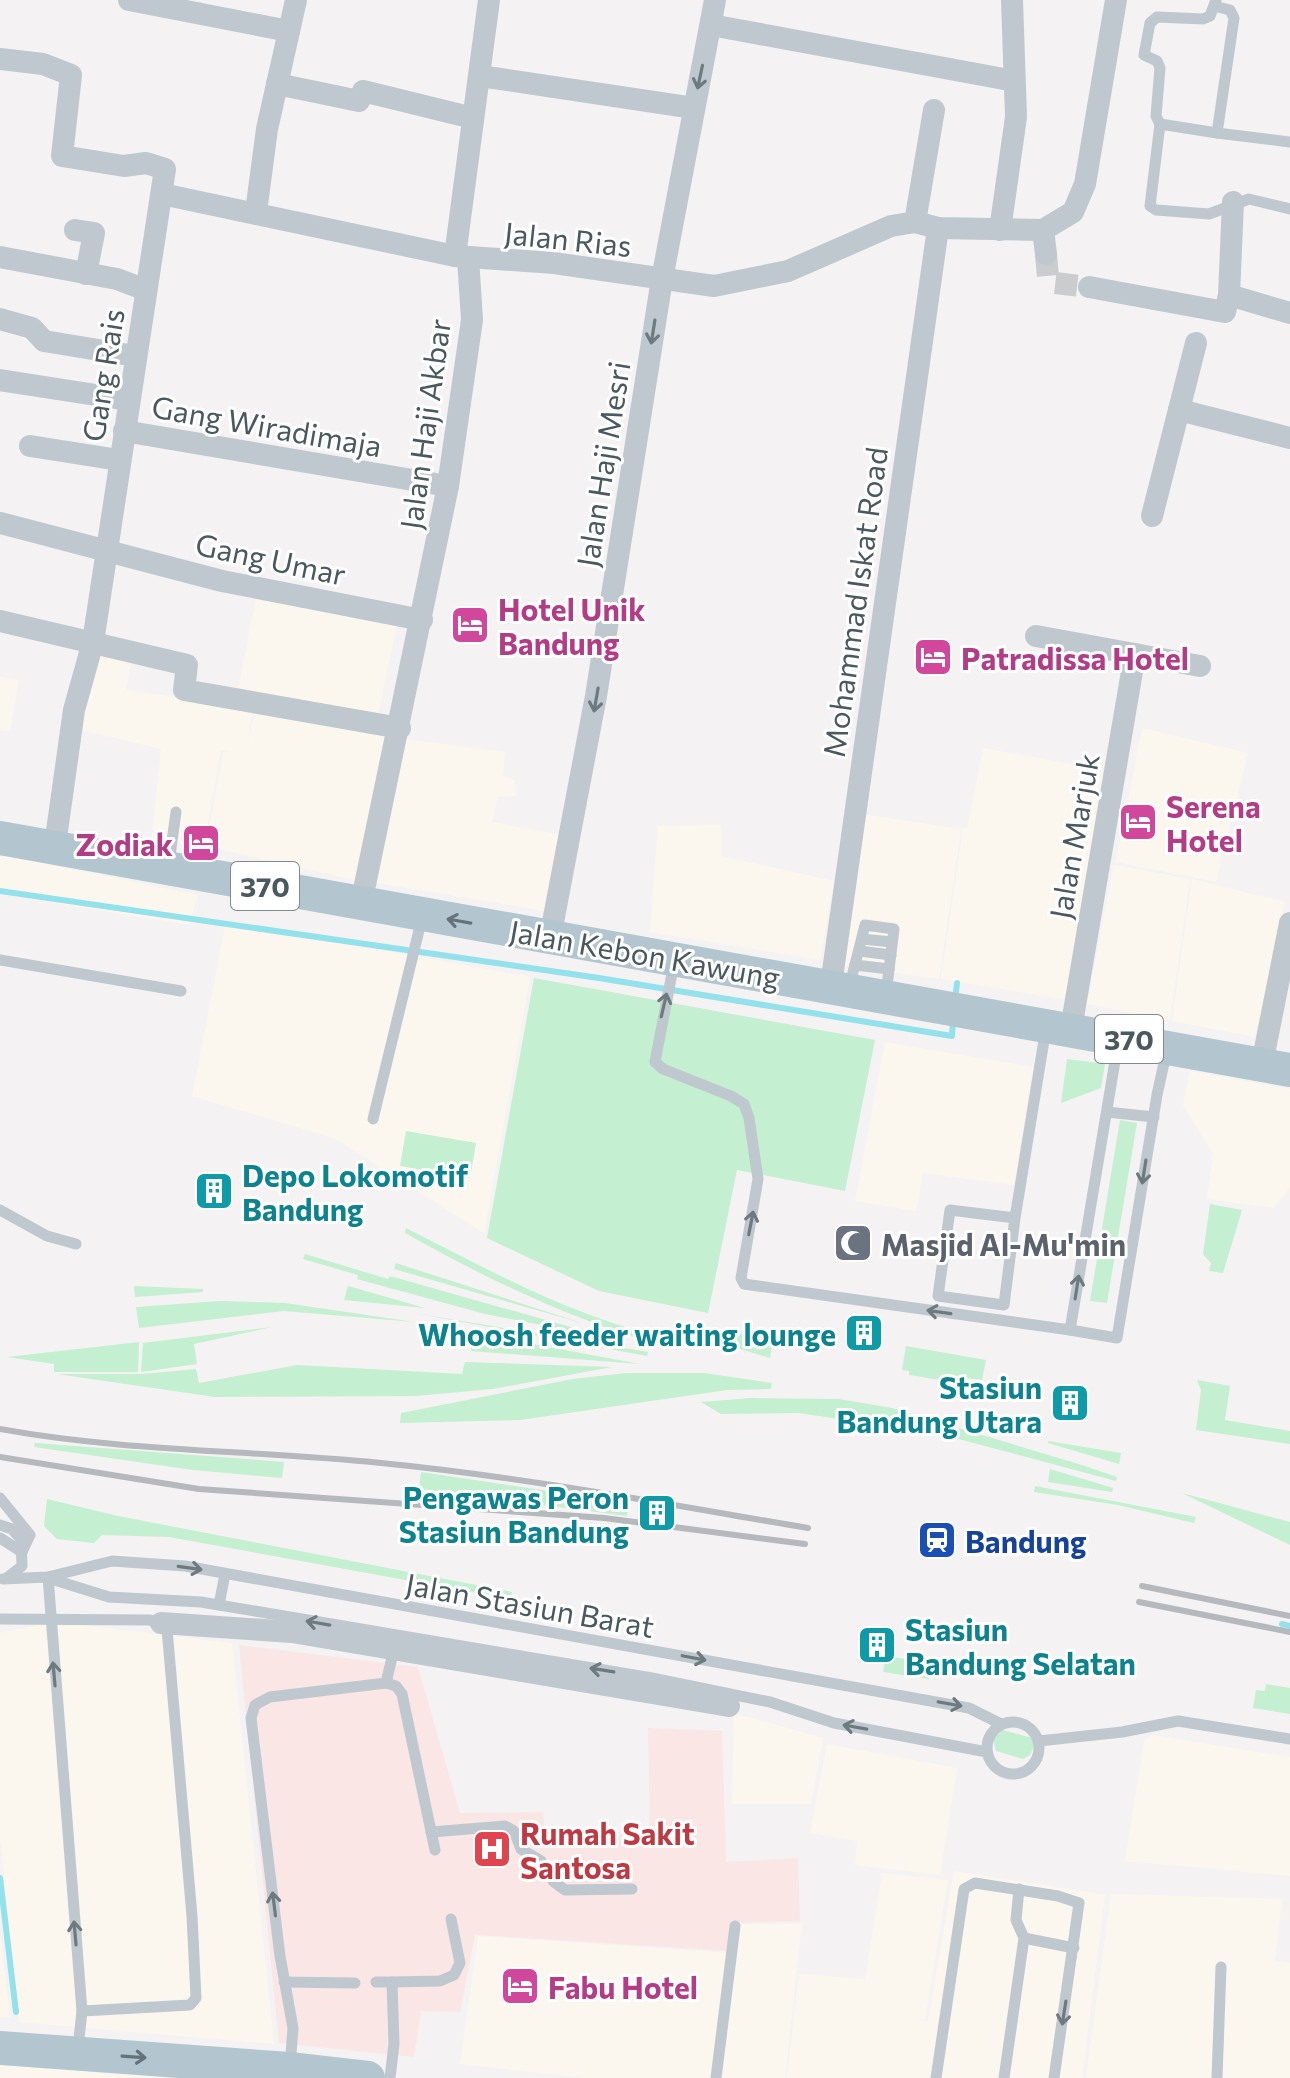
<svg xmlns="http://www.w3.org/2000/svg" width="1290" height="2078" font-family="Commissioner,sans-serif">
<rect width="100%" height="100%" fill="#f4f2f3"/>
<g fill="#fcf7ee">
<path d="M257,593l141,26 -21,100 -140,-24z"/>
<path d="M87,652l45,5 -6,33 127,18 -7,45 9,-43 132,19 -32,151 -149,-34 17,-94 9,-1h-11l-18,98 -51,-12 9,-88 -87,-21z"/>
<path d="M0,677l19,3 -9,51 -10,-1z"/>
<path d="M1142,728l106,25 -32,129 -100,-20z"/>
<path d="M405,739l100,13 -2,24 12,4 1,16 -18,1 -6,25 71,13 -12,77 -180,-30z"/>
<path d="M983,748l120,22 -35,230 -127,-21 22,-151 4,1z"/>
<path d="M862,814l99,15 -22,150 -99,-14z"/>
<path d="M721,825v31l113,25 -14,79 -170,-28 8,-106z"/>
<path d="M0,856l26,4 172,35 -9,30 -189,-31z"/>
<path d="M1114,865l76,14 -20,141 -83,-16z"/>
<path d="M1192,879l93,23 -30,135 -83,-16z"/>
<path d="M226,922l304,55 -46,256 -150,-95 -142,-42z"/>
<path d="M885,1042l148,25 -19,118 -91,-12 -7,38 -61,-10z"/>
<path d="M1190,1071l100,18v98l-16,21 -67,-9 6,-46 -30,-48z"/>
<path d="M55,1622l177,21 42,401 -255,-22 -19,-184v-205z"/>
<path d="M734,1713l89,25 -12,66h-79z"/>
<path d="M1152,1735l138,22v119l-165,-15 19,-120z"/>
<path d="M827,1744l130,24 -17,107 -85,-10 2,-24 -47,-8z"/>
<path d="M954,1871l151,24 -23,183h-295l12,-104 66,5 17,-106 66,7 -23,140 -9,1h12z"/>
<path d="M1111,1894l171,5 -7,62 15,2v115h-204z"/>
<path d="M802,1923l-17,155h-200l-125,-14 18,-128 250,17 3,-28z"/>
<path d="M0,1934l10,83h-10z"/>
<path d="M0,2065l225,13h-225z"/>
</g>
<path fill="#fbe6e6" d="M239,1645l179,22 42,146 83,-1 3,27 104,-7 -2,-104 74,3 4,131 72,-4 2,63 -70,2 -2,28 -253,-16 -15,77 -39,-1 -7,46 -135,-14z"/>
<g fill="#c4efd0">
<path d="M534,978l341,62 -30,151 -108,-21 -29,143 -109,-22 -112,-53z"/>
<path d="M1067,1059l38,5 -4,24 -40,15z"/>
<path d="M1120,1120l17,3 -30,180 -17,-2z"/>
<path d="M406,1131l70,12 -6,35 -70,-12z"/>
<path d="M1210,1204l32,6 -19,63 -14,-2 2,-8 -8,-9z"/>
<path d="M406,1228c81,41 163,87 252,108l-2,8c-88,-26 -171,-66 -251,-111z"/>
<path d="M305,1254l83,25 2,-3 223,63 -128,-25 -128,-35 1,-4 -55,-16z"/>
<path d="M396,1263l189,61 -191,-55z"/>
<path d="M134,1286l69,3v3l-68,5z"/>
<path d="M348,1286l77,22 -81,-8z"/>
<path d="M220,1301l65,2 129,19 -130,-11 -145,17 -3,-21z"/>
<path d="M414,1313l234,39 -1,4z"/>
<path d="M272,1327l-78,17 3,20 -56,8 2,-29z"/>
<path d="M713,1329l60,10 -3,19 -59,-18z"/>
<path d="M473,1333l167,31 -169,-13z"/>
<path d="M139,1342l-1,30h-84v-8l-47,-7z"/>
<path d="M906,1346l80,14 -4,20 -41,-5 -1,5 -31,-5v-4l-7,-1z"/>
<path d="M465,1362l147,5 -119,22 -77,7 -201,1 -158,-23h85l54,-5 3,14 98,-18 165,9z"/>
<path d="M626,1373h78l68,10 -1,6 -44,1 -207,30 -120,3 1,-10 172,-34z"/>
<path d="M1197,1380l33,6 -5,34 65,11v13l-94,-14 5,-40z"/>
<path d="M751,1398l88,1 53,9 193,58 32,11 -1,4 -180,-48 -138,-20 -77,1 -20,-12z"/>
<path d="M1048,1441l73,12 -2,11 -71,-21z"/>
<path d="M35,1443l249,19 -2,16 -89,-8 -159,-23z"/>
<path d="M1050,1469l63,19 -1,4 -64,-10z"/>
<path d="M421,1472l208,31 -2,13 -208,-27z"/>
<path d="M1035,1486l161,31 -2,6 -76,-18 -84,-13z"/>
<path d="M1182,1493l108,29v23z"/>
<path d="M47,1499l71,17 394,76 -2,7 -341,-62 -67,-2 -8,8 -37,-4 -13,-13z"/>
<path d="M886,1656l45,7 -2,16 -46,-7z"/>
<path d="M1266,1684l24,4v26l-37,-6 3,-18 9,1z"/>
<path d="M1003,1730l29,8 2,8 -4,9 -7,4 -27,-8 -3,-12z"/>
</g>
<g fill="none" stroke-linecap="round" stroke-linejoin="round">
<g stroke="#93e1ea" stroke-width="6">
<path d="M0,891l599,87 353,58 1,-17"/>
<path d="M955,1000l2,-17"/>
<path d="M1282,1624l8,2"/>
<path d="M0,1878l16,134"/>
</g>
<path stroke="#caccce" stroke-width="22" stroke-dasharray="22 11" stroke-linecap="butt" d="M1046,254l2,24 7,5 34,4"/>
<g stroke="#bec8ce" stroke-width="11">
<path d="M1216,0l-6,16 -7,3 -46,-2 -7,6 -6,32 13,6 3,7 -4,48 4,8 -10,82 6,4 53,4 40,-15 41,10"/>
<path d="M1214,6l16,4 4,8 -17,115 73,9"/>
<path d="M1160,124l57,9"/>
<path d="M169,863l7,-51"/>
<path d="M862,939l30,3"/>
<path d="M859,951l32,4"/>
<path d="M0,960l181,31"/>
<path d="M674,963l-19,99 8,7 68,27 13,8 5,14 9,61 -17,99 3,6 326,46"/>
<path d="M855,965l34,4"/>
<path d="M849,988l16,-63 29,4 -8,65"/>
<path d="M1113,1045l3,10 -46,275 47,8 40,-243 7,-32 8,-6"/>
<path d="M1107,1112l47,5"/>
<path d="M373,1119l49,-201"/>
<path d="M0,1210l47,26 29,8"/>
<path d="M1015,1218l-11,87 -66,-9 12,-86 65,8 31,-190"/>
<path d="M0,1498l30,37 -8,17"/>
<path d="M0,1525l12,4 9,10 1,27 -14,11"/>
<path d="M0,1538l22,14"/>
<path d="M48,1577l34,434 -4,37"/>
<path d="M48,1578l61,19 92,5 451,76 118,24 64,21 153,29"/>
<path d="M3,1579l45,-2 64,-16 73,5 784,142 32,16"/>
<path d="M219,1605l6,-31"/>
<path d="M0,1619l150,1 17,9 25,287 4,82 -6,7 -108,6"/>
<path d="M386,1683l8,-34"/>
<circle cx="1013" cy="1748" r="26"/>
<path d="M1039,1741l83,-9 56,-11 112,18"/>
<path d="M431,1832l74,-6 9,5 7,18 20,12 12,20 12,9 67,-1"/>
<path d="M1024,1938l50,10"/>
<path d="M284,1982l71,1"/>
<path d="M376,1982h16l2,62 -4,34"/>
<path d="M392,1982l48,-1 14,-6 6,-12 -9,-44"/>
<path d="M290,2066l3,-38 -13,-72 -29,-238 4,-13 15,-8 116,-14 10,3 6,8 33,156"/>
<path d="M716,2078l19,-152"/>
<path d="M936,2078l28,-189 11,-6 83,13 21,7 -25,175"/>
<path d="M1004,2078l20,-140 -8,-18 3,-31"/>
<path d="M1217,2078l4,-111"/>
</g>
<g stroke="#bec8ce" stroke-width="22">
<path d="M129,0l160,31"/>
<path d="M711,25l293,54"/>
<path d="M0,59l43,5 28,11 -9,81 62,10 22,-3 19,6 -72,473 -19,68 -19,135"/>
<path d="M480,76l214,32"/>
<path d="M277,84l82,17 4,-10 110,27"/>
<path d="M162,194l293,62 99,7 160,23 74,-15 103,-45 24,-4 23,6 105,2 30,-18 12,-28 31,-184"/>
<path d="M256,212l11,-83 29,-129"/>
<path d="M915,222l19,-112"/>
<path d="M75,230l19,3 -8,41"/>
<path d="M1000,230l16,-113 -4,-117"/>
<path d="M1043,230l3,24"/>
<path d="M455,256l34,-256"/>
<path d="M0,257l117,22 29,11"/>
<path d="M1089,287l136,25 4,-17 61,18"/>
<path d="M1229,295l4,-93"/>
<path d="M0,319l32,9 12,13 91,15"/>
<path d="M0,380l128,20"/>
<path d="M1179,410l111,28"/>
<path d="M124,431l324,55"/>
<path d="M30,446l89,14"/>
<path d="M1152,516l44,-173"/>
<path d="M0,523l222,58 200,39"/>
<path d="M0,621l187,44 -3,25 216,38"/>
<path d="M1036,636l164,30"/>
<path d="M361,904l87,-418 24,-166 -4,-62"/>
<path d="M550,938l46,-242 66,-417 53,-279"/>
<path d="M831,985l107,-757"/>
<path d="M1071,1029l64,-375"/>
<path d="M1262,1064l28,-141"/>
<path d="M161,1623l131,9 437,74"/>
</g>
<g stroke="#b3c5cf" stroke-width="34">
<path d="M0,838l1290,232"/>
<path d="M0,2048l289,21 79,9"/>
</g>
<g stroke="#b5b8bc" stroke-width="6">
<path d="M0,1429c126,23 254,21 381,34 143,14 285,41 427,65"/>
<path d="M0,1457l199,32 405,29 201,26"/>
<path d="M1142,1586l148,30"/>
<path d="M1139,1602l151,30"/>
</g>
</g>
<defs><path id="oneway-shaft" d="M-6 0H5M1.5-3L5.5 0L1.5 3" fill="none" stroke-width="1.6" stroke-linecap="round" stroke-linejoin="round" transform="scale(2)"/></defs>
<g stroke="#6d7a80">
<use href="#oneway-shaft" transform="translate(700 77) rotate(102)"/>
<use href="#oneway-shaft" transform="translate(653 332) rotate(99)"/>
<use href="#oneway-shaft" transform="translate(596 700) rotate(100)"/>
<use href="#oneway-shaft" transform="translate(664 1005) rotate(-77)"/>
<use href="#oneway-shaft" transform="translate(1144 1172) rotate(99)"/>
<use href="#oneway-shaft" transform="translate(751 1223) rotate(-79)"/>
<use href="#oneway-shaft" transform="translate(1077 1287) rotate(-81)"/>
<use href="#oneway-shaft" transform="translate(939 1312) rotate(-172)"/>
<use href="#oneway-shaft" transform="translate(190 1568) rotate(8)"/>
<use href="#oneway-shaft" transform="translate(318 1623) rotate(-170)"/>
<use href="#oneway-shaft" transform="translate(694 1658) rotate(11)"/>
<use href="#oneway-shaft" transform="translate(602 1670) rotate(-171)"/>
<use href="#oneway-shaft" transform="translate(54 1674) rotate(-95)"/>
<use href="#oneway-shaft" transform="translate(950 1704) rotate(10)"/>
<use href="#oneway-shaft" transform="translate(855 1727) rotate(-170)"/>
<use href="#oneway-shaft" transform="translate(274 1904) rotate(-97)"/>
<use href="#oneway-shaft" transform="translate(75 1933) rotate(-95)"/>
<use href="#oneway-shaft" transform="translate(1064 2013) rotate(99)"/>
</g>
<g stroke="#64737b">
<use href="#oneway-shaft" transform="translate(459 921) rotate(-170)"/>
<use href="#oneway-shaft" transform="translate(134 2057) rotate(4)"/>
</g>
<defs>
<symbol id="hotel-square" viewBox="-11 -11 22 22"><rect x="-9" y="-9" width="18" height="18" rx="4" fill="#d1479c" stroke="#fff"/><path d="M-6-4.5h1.5V1H6V5H4.5V3h-9V5H-6ZM-4 0a1.8 1.8 0 1 1 3.6 0ZM.5 0V-2.5h3Q6-2.5 6 0Z" fill="#fff"/></symbol>
<symbol id="building-square" viewBox="-11 -11 22 22"><rect x="-9" y="-9" width="18" height="18" rx="4" fill="#0f9aa8" stroke="#fff"/><path d="M-4-6H4V6H1V3H-1V6H-4ZM-2.5-4.3h1.7v1.8h-1.7ZM.8-4.3h1.7v1.8H.8ZM-2.5-1h1.7V.8h-1.7ZM.8-1h1.7V.8H.8Z" fill="#fff"/></symbol>
<symbol id="mosque-square" viewBox="-11 -11 22 22"><rect x="-9" y="-9" width="18" height="18" rx="4" fill="#6b7280" stroke="#fff"/><path d="M3.5-4.9A6 6 0 1 0 3.5 4.9A5 5 0 1 1 3.5-4.9Z" fill="#fff"/></symbol>
<symbol id="station-square" viewBox="-11 -11 22 22"><rect x="-9" y="-9" width="18" height="18" rx="4" fill="#1a4fb4" stroke="#fff"/><path d="M-3-6H3Q5-6 5-4V2Q5 4 3 4L4.5 6H3L1.5 4h-3L-3 6H-4.5L-3 4Q-5 4-5 2V-4Q-5-6-3-6ZM-3.5-4v3h7v-3ZM-3.5 1v1.5H-2V1ZM2 1v1.5H3.5V1Z" fill="#fff"/></symbol>
<symbol id="hospital-square" viewBox="-11 -11 22 22"><rect x="-9" y="-9" width="18" height="18" rx="4" fill="#e0444e" stroke="#fff"/><path d="M-5-5h3v3.5h4V-5h3V5h-3V1.5h-4V5h-3Z" fill="#fff"/></symbol>
</defs>
<g fill-rule="evenodd">
<use href="#hotel-square" x="448" y="603" width="44" height="44"/>
<use href="#hotel-square" x="911" y="635" width="44" height="44"/>
<use href="#hotel-square" x="1116" y="800" width="44" height="44"/>
<use href="#hotel-square" x="179" y="821" width="44" height="44"/>
<use href="#building-square" x="192" y="1169" width="44" height="44"/>
<use href="#mosque-square" x="831" y="1221" width="44" height="44"/>
<use href="#building-square" x="842" y="1311" width="44" height="44"/>
<use href="#building-square" x="1048" y="1381" width="44" height="44"/>
<use href="#building-square" x="635" y="1491" width="44" height="44"/>
<use href="#station-square" x="915" y="1518" width="44" height="44"/>
<use href="#building-square" x="855" y="1623" width="44" height="44"/>
<use href="#hospital-square" x="470" y="1827" width="44" height="44"/>
<use href="#hotel-square" x="498" y="1964" width="44" height="44"/>
</g>
<g text-anchor="middle" dominant-baseline="central" stroke-width="6" stroke-linejoin="round" paint-order="stroke">
<g fill="#fff" stroke="#808a8f" stroke-width="2">
<rect x="231" y="862" width="68" height="48" rx="6"/>
<rect x="1095" y="1015" width="68" height="48" rx="6"/>
</g>
<g font-size="28" font-weight="bold" fill="#4a585f">
<text x="265" y="886">370</text>
<text x="1129" y="1039">370</text>
</g>
<g font-size="30" fill="#4a585f" stroke="#fff">
<text transform="translate(568 238) rotate(6)">Jalan Rias</text>
<text transform="translate(102 375) rotate(-81)">Gang Rais</text>
<text transform="translate(424 424) rotate(-82)">Jalan Haji Akbar</text>
<text transform="translate(267 425) rotate(10)">Gang Wiradimaja</text>
<text transform="translate(602 464) rotate(-81)">Jalan Haji Mesri</text>
<text transform="translate(271 558) rotate(12)">Gang Umar</text>
<text transform="translate(854 602) rotate(-82)">Mohammad Iskat Road</text>
<text transform="translate(1073 836) rotate(-80)">Jalan Marjuk</text>
<text transform="translate(645 953) rotate(10)">Jalan Kebon Kawung</text>
<text transform="translate(530 1604) rotate(10)">Jalan Stasiun Barat</text>
</g>
<g font-size="30" font-weight="bold" fill="#b23c85" stroke="#fff" text-anchor="start">
<text x="498" y="608">Hotel Unik<tspan x="498" dy="34">Bandung</tspan></text>
<text x="961" y="657">Patradissa Hotel</text>
<text x="1166" y="805">Serena<tspan x="1166" dy="34">Hotel</tspan></text>
<text x="173" y="843" text-anchor="end">Zodiak</text>
<text x="548" y="1986">Fabu Hotel</text>
</g>
<g font-size="30" font-weight="bold" fill="#0d838f" stroke="#fff" text-anchor="end">
<text x="242" y="1174" text-anchor="start">Depo Lokomotif<tspan x="242" dy="34">Bandung</tspan></text>
<text x="836" y="1333">Whoosh feeder waiting lounge</text>
<text x="1042" y="1386">Stasiun<tspan x="1042" dy="34">Bandung Utara</tspan></text>
<text x="629" y="1496">Pengawas Peron<tspan x="629" dy="34">Stasiun Bandung</tspan></text>
<text x="905" y="1628" text-anchor="start">Stasiun<tspan x="905" dy="34">Bandung Selatan</tspan></text>
</g>
<g font-size="30" font-weight="bold" fill="#5b616d" stroke="#fff" text-anchor="start">
<text x="881" y="1243">Masjid Al-Mu'min</text>
</g>
<g font-size="30" font-weight="bold" fill="#164399" stroke="#fff" text-anchor="start">
<text x="965" y="1540">Bandung</text>
</g>
<g font-size="30" font-weight="bold" fill="#be3a42" stroke="#fff" text-anchor="start">
<text x="520" y="1832">Rumah Sakit<tspan x="520" dy="34">Santosa</tspan></text>
</g>
</g>
</svg>
